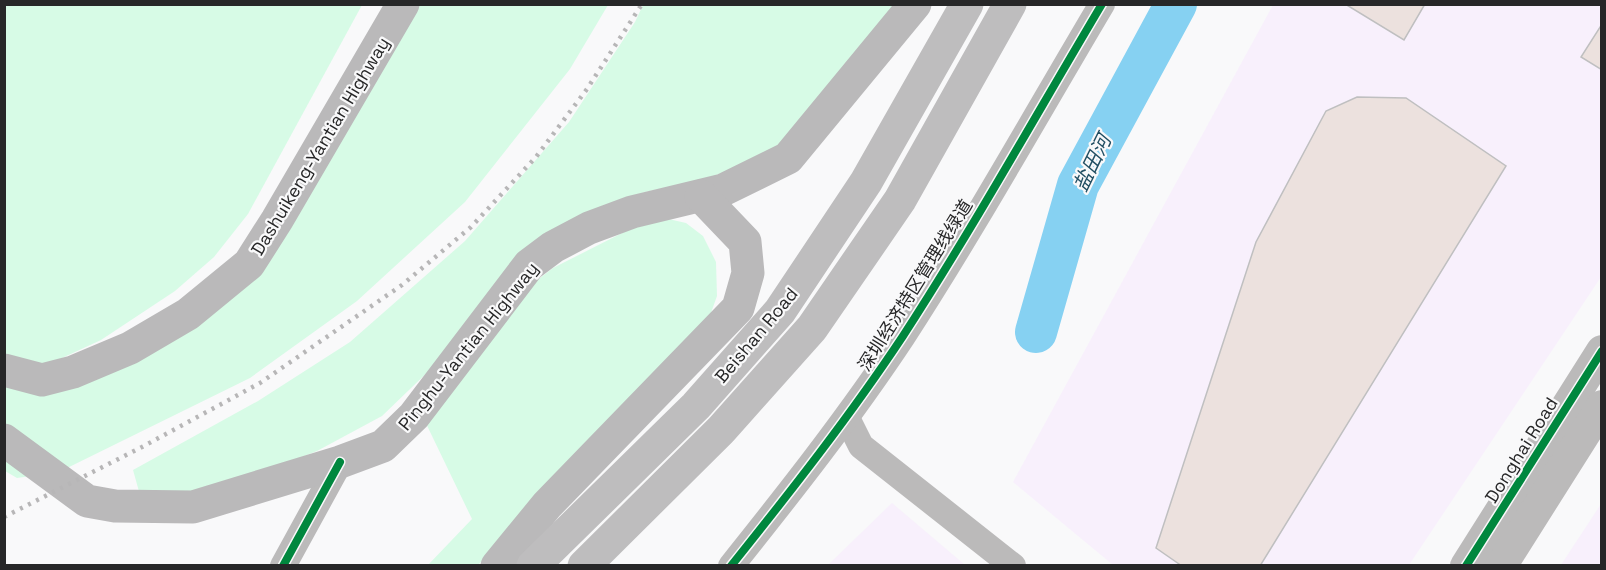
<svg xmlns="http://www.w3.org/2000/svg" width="1606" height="570" font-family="'Space Grotesk','Noto Sans SC',sans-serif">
<rect width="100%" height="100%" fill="#f9f9fa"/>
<g fill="#f8f0fc">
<path d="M1273,5h328v272l-192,288h-296l-100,-83z"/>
<path d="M892,503l73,62h-137z"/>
<path d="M1601,504v61h-40z"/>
</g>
<g fill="#d7fbe6">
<path d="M5,5h357l-114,209 -34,43 -39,34 -74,49 -52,24 -44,9z"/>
<path d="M391,5h217l-38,64 -105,133 -108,99 -107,77 -191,94 -42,6 -12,-7 -1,-89 59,-2 151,-87z"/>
<path d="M643,5h252l-92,124 -43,29 -54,21 -61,13 -48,17 -215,207 -65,35 -53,21 -82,25 -42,-2 -7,-25 125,-69 92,-59 115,-101 104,-119 66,-100z"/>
<path d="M664,218l22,5 17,13 13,26 1,34 -10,28 -229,241h-50l44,-46 -52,-108 98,-116 35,-27 79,-40z"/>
</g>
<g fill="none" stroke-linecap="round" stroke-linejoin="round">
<path stroke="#86d1f2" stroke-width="42" d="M1036,332l42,-147 98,-181"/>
</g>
<g fill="#ece1de" stroke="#bfbfc0" stroke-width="1.5">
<path d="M1345,4h80l-21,36z"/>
<path d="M1602,24v46l-21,-13z"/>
<path d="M1357,97l49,1 100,68 -246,400h-78l-26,-18 100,-306 70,-131z"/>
</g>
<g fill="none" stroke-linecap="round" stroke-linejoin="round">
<g stroke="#bbbaba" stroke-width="26">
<path d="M847,418l14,28 152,120"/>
<path d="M283,566l57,-104"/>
<path d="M731,566c60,-75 119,-150 172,-230 70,-108 133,-221 199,-332"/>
</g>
<g stroke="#bbbaba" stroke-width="32">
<path d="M1466,566l136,-215"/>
<path d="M1501,566l101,-160"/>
</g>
<g stroke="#bab9ba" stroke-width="33">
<path d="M4,370l38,10 31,-8 57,-24 58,-34 61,-50 28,-44 126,-216"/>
<path d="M4,440l83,61 28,5 78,1 147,-45 43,-16 31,-30 115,-151 24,-18 36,-19 43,-16 91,-22 65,-32 127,-154"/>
<path d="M497,566l50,-61 191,-197 10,-35 -3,-31 -44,-46"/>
</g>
<g stroke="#bebdbe" stroke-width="33">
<path d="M533,566l163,-160 84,-95 86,-129 101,-178"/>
<path d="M584,566l137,-136 91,-102 88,-128 110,-196"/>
</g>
<path stroke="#b7b6b7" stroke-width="4.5" stroke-dasharray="3 6" stroke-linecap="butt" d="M4,517l138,-70 118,-64 142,-98 69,-58 65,-70 51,-68 55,-85"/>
<defs>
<g id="cycleway">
<path d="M283,566l57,-104"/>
<path d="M731,566c60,-75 119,-150 172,-230 70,-108 133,-221 199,-332"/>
<path d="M1466,566l136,-215"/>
</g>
</defs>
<use href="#cycleway" stroke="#f9f9fa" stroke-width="11"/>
<use href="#cycleway" stroke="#00873e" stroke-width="8"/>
</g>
<g text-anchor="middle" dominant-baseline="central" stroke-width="4.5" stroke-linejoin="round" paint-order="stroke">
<g font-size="18" fill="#272728" stroke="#f9f9fa">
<text transform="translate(320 146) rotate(-59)">Dashuikeng-Yantian Highway</text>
<text transform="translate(915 285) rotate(-58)">深圳经济特区管理线绿道</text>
<text transform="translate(756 335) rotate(-50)">Beishan Road</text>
<text transform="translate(468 346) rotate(-51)">Pinghu-Yantian Highway</text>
<text transform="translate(1521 450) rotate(-58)">Donghai Road</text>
</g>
<g font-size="20" font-style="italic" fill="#224f63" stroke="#f9f9fa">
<text transform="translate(1092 163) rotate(-64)">盐田河</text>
</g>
</g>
<rect width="1606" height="570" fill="none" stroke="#272728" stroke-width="12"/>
</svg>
